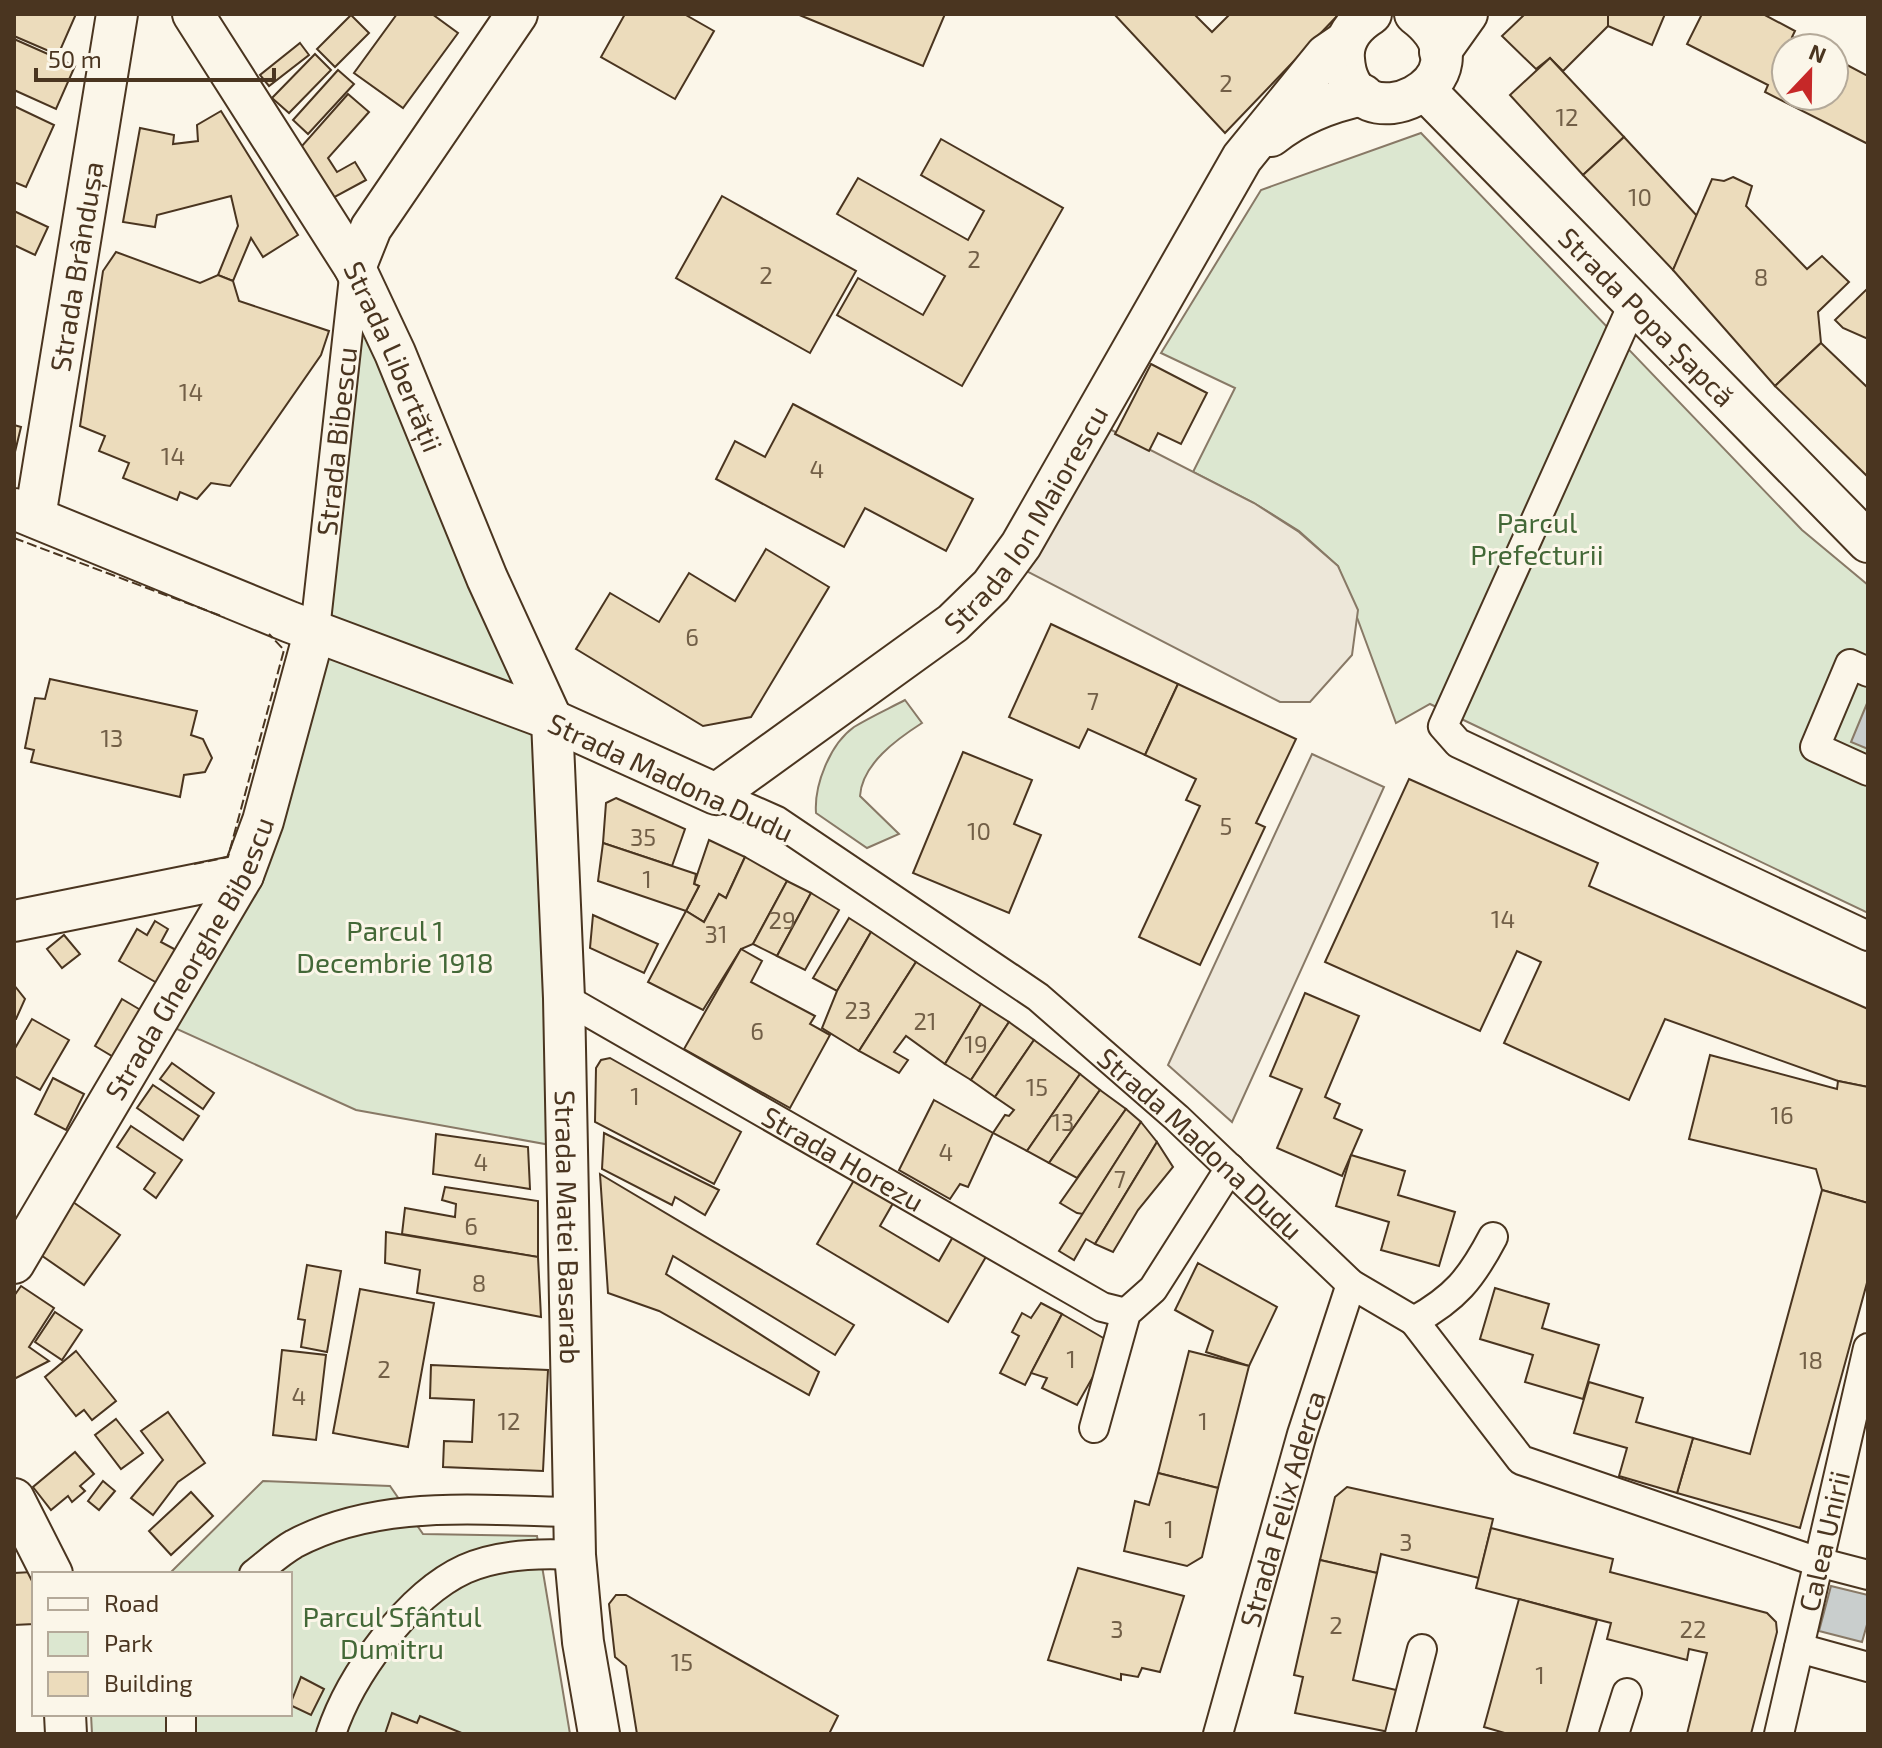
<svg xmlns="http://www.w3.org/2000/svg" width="1882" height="1748" font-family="'Exo 2',sans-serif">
<rect width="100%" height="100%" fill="#fbf6e9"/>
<g fill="#dce7d0" stroke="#887966" stroke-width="2">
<path d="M1421,133l381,397 66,55v328l-438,-209 -34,19 -58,-157 -39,-35 -45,-28 -61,-31 42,-84 -74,-35 100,-163z"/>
<path d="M354,298l178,375 35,475 -211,-38 -199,-90 148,-335z"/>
<path d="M905,700l17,23c-25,16 -60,41 -62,73l39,38 -32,14 -51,-35c-2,-28 14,-69 38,-86 16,-10 34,-18 51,-27z"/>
<path d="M263,1481l127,5 33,48 114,2 33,198h-478l-1,-20h199v-140h-121z"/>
</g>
<g fill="#ede7d9" stroke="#887966" stroke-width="2">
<path d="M1092,420l162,83 45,29 39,34 20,44 -6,45 -42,47h-30l-271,-140z"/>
<path d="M1312,754l72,33 -152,335 -64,-57z"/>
</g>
<g fill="#c9cecd" stroke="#887966" stroke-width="2">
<path d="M1868,701v48l-17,-7z"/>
<path d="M1831,1586l37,9v26l-6,21 -43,-11z"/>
</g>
<g fill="#ecdcbc" stroke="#4a3520" stroke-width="2">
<path d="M14,14h62l-18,41 -44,-19z"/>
<path d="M397,14h35l26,19 -55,75 -49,-35z"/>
<path d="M625,14h59l30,17 -39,68 -74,-42z"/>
<path d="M797,14h148l-22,52z"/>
<path d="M1114,14h80l18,18 18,-18h109l-114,119z"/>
<path d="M1525,14h83v12l-45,45 -13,-13 -14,11 -34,-33z"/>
<path d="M1608,14h57l-13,31 -44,-19z"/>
<path d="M1702,14h61l32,17 -3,6 21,11h-27v48h48v-38l34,18v68l-103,-52 3,-7 -81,-41z"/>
<path d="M351,15l18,18 -34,34 -18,-18z"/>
<path d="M14,39l61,27 -19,43 -42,-19z"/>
<path d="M300,43l9,12 -40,31 -9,-11z"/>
<path d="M315,54l16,16 -42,43 -17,-15z"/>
<path d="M1550,58l74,79 -41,38 -73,-80z"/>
<path d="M338,70l16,14 -46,50 -15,-14z"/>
<path d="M348,94l21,18 -41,46 9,14 18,-10 11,18 -35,19 -30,-52z"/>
<path d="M14,106l40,19 -28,62 -12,-5z"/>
<path d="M221,111l77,124 -35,22 -12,-19 -18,43 -15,-6 20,-49 -7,-30 -74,19 -2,12 -32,-5 17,-94 34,7 -1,9 25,-3 -1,-16z"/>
<path d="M1624,137l74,80 -25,53 -90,-95z"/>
<path d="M941,139l122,69 -101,178 -125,-71 21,-37 65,37 22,-39 -108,-62 21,-36 110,62 16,-29 -63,-36z"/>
<path d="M1733,177l19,9 -6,20 61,63 15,-13 27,26 -31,30 3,31 -46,43 -102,-116 39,-91 12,2z"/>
<path d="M722,196l134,75 -46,82 -134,-75z"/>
<path d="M14,211l34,16 -13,28 -21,-10z"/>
<path d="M116,252l84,31 18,-8 15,6 6,20 90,30 -8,24 -91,131 -19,-3 -14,16 -17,-7 -3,8 -54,-22 6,-15 -30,-12 6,-15 -25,-10 23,-155z"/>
<path d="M1868,288v51l-25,-11 -8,-8z"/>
<path d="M1821,343l47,45v89l-93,-91z"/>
<path d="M1151,364l56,29 -26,51 -23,-11 -9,18 -34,-17z"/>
<path d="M793,404l180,95 -27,52 -81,-43 -21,39 -128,-68 19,-38 30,16z"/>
<path d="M14,425l7,2 -7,29z"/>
<path d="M766,549l63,38 -78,130 -48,9 -127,-77 34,-56 49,29 30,-49 46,28z"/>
<path d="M1051,624l127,60 -33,71 -57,-26 -9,19 -70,-31z"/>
<path d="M50,679l147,32 -6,24 12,4 9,19 -7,14 -21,3 -4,22 -149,-35 3,-12 -9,-2 10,-50 10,1z"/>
<path d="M1178,684l118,55 -40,84 9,4 -65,138 -61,-28 61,-131 -14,-6 10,-21 -51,-24z"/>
<path d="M963,752l69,28 -18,44 27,11 -32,78 -96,-40z"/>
<path d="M1409,779l189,84 -9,23 279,123v78l-30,-6 -173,-62 -36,81 -125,-57 37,-81 -24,-11 -37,80 -155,-69z"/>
<path d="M616,798l69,31 -13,37 -69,-23 3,-40z"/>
<path d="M709,840l36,17 -19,41 -7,-4 -15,28 -18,-11 13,-25 -5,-2z"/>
<path d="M603,843l93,31 -2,10 5,2 -13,25 -88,-30z"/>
<path d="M745,857l42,24 -34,63 -12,5 -38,61 -55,-28 38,-71 18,11 15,-28 7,4z"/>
<path d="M787,881l24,12 -34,63 -24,-12z"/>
<path d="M811,893l28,17 -34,60 -28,-14z"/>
<path d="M593,915l65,29 -14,29 -54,-25z"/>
<path d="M849,918l22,14 -34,59 -24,-13z"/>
<path d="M155,921l13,8 -7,13 15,8 -19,33 -38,-22 18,-32 10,6z"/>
<path d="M871,932l45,30 -57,89 -37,-23 15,-37z"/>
<path d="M64,935l16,19 -18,14 -15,-19z"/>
<path d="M741,949l21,12 -11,21 64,34 -5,8 20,11 -40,73 -106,-59z"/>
<path d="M916,962l65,42 -36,60 -39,-28 -12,16 14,8 -9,13 -40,-22z"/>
<path d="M14,985l11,14 -9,20h-2z"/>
<path d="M1305,993l54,23 -34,81 15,7 -6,14 28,12 -20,46 -65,-28 25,-59 -32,-13z"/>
<path d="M122,999l27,16 -27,47 -27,-16z"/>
<path d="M981,1004l28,18 -38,58 -26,-16z"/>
<path d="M32,1019l37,21 -29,50 -26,-14v-26z"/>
<path d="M1009,1022l25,18 -39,57 -24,-17z"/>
<path d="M1034,1040l46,34 -53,77 -34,-18 12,-18 4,1 5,-6 -19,-13z"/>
<path d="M1710,1055l127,34 1,-8 30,6v116l-46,-13 -6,-21 -127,-30z"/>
<path d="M610,1058l131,74 -27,52 -119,-62 1,-54 5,-8z"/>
<path d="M172,1063l42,30 -11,16 -43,-30z"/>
<path d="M1080,1074l20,16 -51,73 -22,-12z"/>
<path d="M53,1078l31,16 -18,36 -31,-16z"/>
<path d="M153,1085l46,31 -16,24 -46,-32z"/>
<path d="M1100,1090l26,19 -49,69 -28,-15z"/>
<path d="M934,1100l59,33 -25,54 -8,-3 -10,15 -51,-29z"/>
<path d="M1126,1109l15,13 -58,92 -6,-1 -17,-10z"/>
<path d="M1141,1122l16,20 -62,102 -9,-5 -12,21 -15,-9z"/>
<path d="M131,1126l51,34 -26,38 -12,-9 11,-16 -38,-26z"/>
<path d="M604,1133l115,57 -14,25 -30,-18 -3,8 -70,-36z"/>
<path d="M436,1134l92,13 2,42 -97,-15z"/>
<path d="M1157,1142l16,25 -35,43 -25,42 -18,-8z"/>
<path d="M1351,1155l54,16 -7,24 57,17 -16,54 -58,-16 8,-28 -53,-16z"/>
<path d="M600,1174l254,151 -19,30 -162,-99 -7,18 153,98 -10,23 -150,-84 -51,-18z"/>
<path d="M857,1175l39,23 -16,28 59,35 15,-26 33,20 -39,67 -131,-78z"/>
<path d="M445,1187l93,14v56l-136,-23 3,-26 50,9 1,-13 -14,-4z"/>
<path d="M1822,1190l46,13v76l-68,249 -123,-35 16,-55 57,16z"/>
<path d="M73,1202l47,33 -36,50 -46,-32z"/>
<path d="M386,1232l152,25 3,60 -124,-24 3,-23 -35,-7z"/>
<path d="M1198,1263l79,44 -28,59 -43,-14 7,-21 -38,-21z"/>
<path d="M307,1265l34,6 -14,81 -26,-5 4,-27 -7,-1z"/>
<path d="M21,1286l33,22 -25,39 20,14 -35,18v-83z"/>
<path d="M1495,1288l54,16 -7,24 57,17 -16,54 -58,-17 8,-27 -53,-16z"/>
<path d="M360,1289l74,14 -26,144 -75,-14z"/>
<path d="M1041,1303l21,11 -37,71 -25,-12 19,-37 -7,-4 10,-19 9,5z"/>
<path d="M55,1312l27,18 -20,30 -27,-18z"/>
<path d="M1062,1314l50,29 -35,62 -35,-17 5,-10 -16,-5z"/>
<path d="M282,1350l44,5 -10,85 -43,-5z"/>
<path d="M76,1351l40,50 -24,19 -8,-10 -8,6 -31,-39z"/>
<path d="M1189,1351l60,15 -31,122 -60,-15z"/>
<path d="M431,1365l117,5 -5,101 -100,-4 1,-26 28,1 2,-42 -44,-2z"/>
<path d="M1589,1382l54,16 -7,24 57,16 -16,55 -58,-17 8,-28 -53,-15z"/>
<path d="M168,1412l37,51 -27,19 -25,33 -22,-17 32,-38 -22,-29z"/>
<path d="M116,1419l27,34 -22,16 -26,-34z"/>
<path d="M75,1452l19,22 -14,12 5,5 -13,11 -4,-6 -17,14 -18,-23z"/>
<path d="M1158,1473l60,15 -16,69 -15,9 -63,-15 11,-50 14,4z"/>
<path d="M103,1481l12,10 -16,19 -11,-9z"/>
<path d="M1347,1487l146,32 -14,59 -98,-24 -4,19 -57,-13 15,-63z"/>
<path d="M191,1492l22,24 -42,39 -22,-24z"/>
<path d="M1491,1528l122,31 -3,13 157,41 9,9 1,10 -26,102h-64l20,-81 -18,-4 -2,11 -80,-21 4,-16 -135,-35z"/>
<path d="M1320,1560l57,13 -24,107 56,13 -10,41 -104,-21 8,-36 -9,-2z"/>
<path d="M1078,1568l106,28 -24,76 -18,-4 -4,9 -17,-3v6l-73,-20z"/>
<path d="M32,1572l2,52 -20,1v-52z"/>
<path d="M616,1595h10l212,121 -9,18h-192l-11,-68 -11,-9 -6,-53z"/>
<path d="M1519,1599l78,21 -31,114h-58l-24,-7z"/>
<path d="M301,1677l23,12 -13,26 -21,-10z"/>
<path d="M392,1713l25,10 3,-7 44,18h-79z"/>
</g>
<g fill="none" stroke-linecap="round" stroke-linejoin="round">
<defs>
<g id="street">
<path d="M1634,302l-191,424 15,17 410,193"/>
<path id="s1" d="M315,630l40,-362"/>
<path d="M1868,672l-18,-8 -35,83 53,24"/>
<path id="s2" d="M716,794l61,27 261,176 139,121 174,166 63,37c41,-23 57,-42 79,-84"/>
<path id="s3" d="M564,998l538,309 24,6"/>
<path d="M1414,1321l107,139 297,102 50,13"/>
<path d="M1094,1428l32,-115 27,-24 77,-121"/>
<path d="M254,1574c13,-10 26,-22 40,-30 86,-46 187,-33 280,-32"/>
<path d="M1799,1648l69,19"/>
<path d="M181,1734v-20"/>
<path d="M331,1734c19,-58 77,-139 134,-165 33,-15 75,-16 110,-14"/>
<path id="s4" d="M1218,1734l84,-300 49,-150"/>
<path d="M1400,1734l22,-85"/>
<path d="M1614,1734l13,-41"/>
<path id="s5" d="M1779,1734l89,-386"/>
</g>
<g id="secondary">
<path id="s6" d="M193,14l162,254 40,85 92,225 65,142 12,278 11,557 8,87 16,92"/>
<path d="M1371,14c-16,10 -29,25 -27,45 6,93 158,21 71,-45"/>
<path d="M1440,52l27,-38"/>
<path id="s7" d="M1426,91l442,451"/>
<path d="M1271,136c26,-21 59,-34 92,-41"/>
<path d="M355,268l16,-40 146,-214"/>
<path id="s8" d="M14,509l276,113 262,98 164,74 237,-171 38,-37 30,-41 221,-387 84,-103 19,-13"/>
<path id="s9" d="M35,517l82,-503"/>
<path d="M14,921l229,-46"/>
<path id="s10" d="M14,1263l229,-388 20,-54 52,-191"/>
<path d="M14,1499l38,75"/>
<path d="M65,1714l1,20"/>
</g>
</defs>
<use href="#street" stroke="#4a3520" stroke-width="32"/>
<use href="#secondary" stroke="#4a3520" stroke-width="44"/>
<use href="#street" stroke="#fbf6e9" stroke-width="28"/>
<use href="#secondary" stroke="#fbf6e9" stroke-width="40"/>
<g stroke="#4a3520" stroke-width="2" stroke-dasharray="10 4" stroke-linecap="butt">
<path d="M14,538l210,79"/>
<path d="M194,864l34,-7 56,-207 -15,-16"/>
</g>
</g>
<g text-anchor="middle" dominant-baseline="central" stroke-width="6" stroke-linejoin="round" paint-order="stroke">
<g font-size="24" fill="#725f47">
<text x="1226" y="82">2</text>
<text x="1567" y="116">12</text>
<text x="1640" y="196">10</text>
<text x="974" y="258">2</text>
<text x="766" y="274">2</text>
<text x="1761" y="276">8</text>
<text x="191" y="391">14</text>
<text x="173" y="455">14</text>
<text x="817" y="468">4</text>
<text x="692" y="636">6</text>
<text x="1093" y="700">7</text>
<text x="112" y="737">13</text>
<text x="1226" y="825">5</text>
<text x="979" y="830">10</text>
<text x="643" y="836">35</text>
<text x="647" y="878">1</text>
<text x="1503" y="918">14</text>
<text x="782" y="919">29</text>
<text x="716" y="933">31</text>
<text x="858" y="1009">23</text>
<text x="925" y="1020">21</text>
<text x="757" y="1030">6</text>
<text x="976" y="1043">19</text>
<text x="1037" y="1086">15</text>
<text x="635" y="1095">1</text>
<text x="1782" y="1114">16</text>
<text x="1063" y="1121">13</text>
<text x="946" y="1151">4</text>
<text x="481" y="1161">4</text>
<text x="1120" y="1178">7</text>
<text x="471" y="1225">6</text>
<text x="479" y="1282">8</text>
<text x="1071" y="1358">1</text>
<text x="1811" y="1359">18</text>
<text x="384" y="1368">2</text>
<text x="299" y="1395">4</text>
<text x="509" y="1420">12</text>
<text x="1203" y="1420">1</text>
<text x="1169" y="1528">1</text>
<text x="1406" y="1541">3</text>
<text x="1336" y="1624">2</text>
<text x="1117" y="1628">3</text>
<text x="1693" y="1628">22</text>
<text x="682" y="1661">15</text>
<text x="1540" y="1674">1</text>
</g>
<g font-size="28" fill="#4a3520" stroke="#fbf6e9">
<text stroke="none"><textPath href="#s9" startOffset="254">Strada Brândușa</textPath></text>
<text stroke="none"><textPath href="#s7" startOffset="316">Strada Popa Șapcă</textPath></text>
<text stroke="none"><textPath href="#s6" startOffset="398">Strada Libertății</textPath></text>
<text stroke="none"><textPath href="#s1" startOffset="190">Strada Bibescu</textPath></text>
<text stroke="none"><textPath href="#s8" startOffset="1178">Strada Ion Maiorescu</textPath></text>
<text transform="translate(671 777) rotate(25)">Strada Madona Dudu</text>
<text stroke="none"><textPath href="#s10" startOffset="352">Strada Gheorghe Bibescu</textPath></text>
<text stroke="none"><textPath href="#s2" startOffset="600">Strada Madona Dudu</textPath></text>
<text stroke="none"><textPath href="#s3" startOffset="322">Strada Horezu</textPath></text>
<text stroke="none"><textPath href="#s6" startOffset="1302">Strada Matei Basarab</textPath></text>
<text stroke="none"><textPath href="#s4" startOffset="234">Strada Felix Aderca</textPath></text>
<text stroke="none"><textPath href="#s5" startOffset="198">Calea Unirii</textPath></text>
</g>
<g font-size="28" fill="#436837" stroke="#fbf6e9">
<text x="1537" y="522">Parcul<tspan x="1537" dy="32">Prefecturii</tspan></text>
<text x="395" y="930">Parcul 1<tspan x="395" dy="32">Decembrie 1918</tspan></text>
<text x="392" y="1616">Parcul Sfântul<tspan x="392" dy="32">Dumitru</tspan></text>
</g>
</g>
<rect width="1882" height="1748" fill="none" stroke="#4a3520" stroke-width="32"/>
<rect x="32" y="1572" width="260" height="144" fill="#fbf6e9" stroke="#b4a999" stroke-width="2"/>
<rect x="48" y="1598" width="40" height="12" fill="#fbf6e9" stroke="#b4a999" stroke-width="2"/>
<text x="104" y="1612" font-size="24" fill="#4a3520">Road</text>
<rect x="48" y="1632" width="40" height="24" fill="#dce7d0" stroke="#b4a999" stroke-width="2"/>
<text x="104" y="1652" font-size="24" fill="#4a3520">Park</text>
<rect x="48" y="1672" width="40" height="24" fill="#ecdcbc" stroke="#b4a999" stroke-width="2"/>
<text x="104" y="1692" font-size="24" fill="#4a3520">Building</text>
<g transform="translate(1810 72) rotate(22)"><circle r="38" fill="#fbf6e9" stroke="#b4a999" stroke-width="2"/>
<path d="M0-6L14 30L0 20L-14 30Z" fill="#c62828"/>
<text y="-12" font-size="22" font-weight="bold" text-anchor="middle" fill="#4a3520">N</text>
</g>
<path d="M36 68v12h238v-12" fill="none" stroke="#4a3520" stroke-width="4"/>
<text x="48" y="68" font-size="24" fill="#4a3520" stroke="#fbf6e9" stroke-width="6" paint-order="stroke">50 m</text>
</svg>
